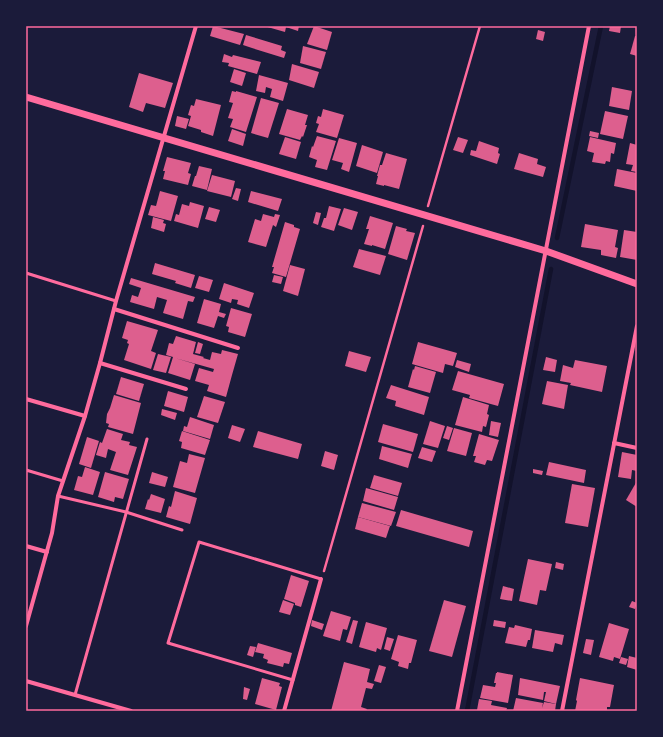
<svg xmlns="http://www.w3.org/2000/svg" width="663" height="737" font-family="'Roboto Condensed',sans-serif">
<rect width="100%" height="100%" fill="#1b1b3a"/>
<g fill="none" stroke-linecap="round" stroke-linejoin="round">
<g stroke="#12122b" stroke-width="4.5">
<path d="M557,238l44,-212"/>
<path d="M467,711l84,-442"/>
</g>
</g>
<g fill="#dd5f8e">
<path d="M213,26l31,8 -4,11 -30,-9z"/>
<path d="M264,26h35l-1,5 -12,-4 -1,5z"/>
<path d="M314,26l18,6 -5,18 -20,-6z"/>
<path d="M610,26h11l-1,7 -11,-2z"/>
<path d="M538,30l7,2 -2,9 -7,-2z"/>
<path d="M246,35l36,11 -1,4 5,2 -2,6 -32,-10 -9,-3z"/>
<path d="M635,36h2v20l-7,-2z"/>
<path d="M303,46l23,6 -5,17 -21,-6z"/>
<path d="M224,54l8,3 1,-2 28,7 -4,12 -29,-8 1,-3 -7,-1z"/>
<path d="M292,64l27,8 -5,16 -25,-8z"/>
<path d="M234,69l12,4 -4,13 -12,-4z"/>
<path d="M139,73l34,10 -8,25 -19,-5 -3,9 -14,-5z"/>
<path d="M259,75l29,8 -5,18 -13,-4 2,-8 -6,-2 -1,6 -9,-2z"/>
<path d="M612,87l20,4 -3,19 -20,-4z"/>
<path d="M232,91l4,1v-1l21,6 -11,35 -16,-5 3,-8 -5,-1 5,-15 -4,-1z"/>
<path d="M261,98l18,5 -11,35 -17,-5z"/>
<path d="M196,99l25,6 -8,31 -12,-4v-2l-13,-4 3,-10 -3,-1 3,-10 3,1z"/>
<path d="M287,109l21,6 -3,10h2l-4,12 -1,-1 -2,4 -21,-6z"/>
<path d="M323,109l21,6 -7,23 -21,-6 3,-8 -3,-1 2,-7 3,1z"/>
<path d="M605,111l23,5 -5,23 -23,-5z"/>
<path d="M177,116l12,3 -3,10 -11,-3z"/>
<path d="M232,129l14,5 -3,12 -15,-5z"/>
<path d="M590,131l9,2 -1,5 -9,-2z"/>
<path d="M317,136l19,5 -9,29 -12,-3 2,-7 -8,-3 3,-11 1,1z"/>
<path d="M285,137l16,5 -5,17 -17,-5z"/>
<path d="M458,137l10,3 -5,13 -10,-3z"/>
<path d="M590,137l26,6 -2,11 -3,-1 -1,9 -4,-1 -1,3 -13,-2 2,-9 -7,-2z"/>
<path d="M339,138l18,5 -8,29 -8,-3 2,-6 -11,-3z"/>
<path d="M479,141l20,7 -1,5 2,1 -3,10 -27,-9 1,-5 5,1z"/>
<path d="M630,143l7,2v27l-6,-1 2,-6 -7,-1z"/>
<path d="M362,145l21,7 -6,21 -21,-7z"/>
<path d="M386,153l21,6 -8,30 -15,-4v1l-8,-2 2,-8h-1l3,-11h2z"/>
<path d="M519,153l19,6 -1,5 9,3 -3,10 -29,-8z"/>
<path d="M167,157l24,6 -3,10 3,1 -3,11 -25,-6 2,-8h-2z"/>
<path d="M199,166l13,3 -5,21 -15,-4 3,-10h1z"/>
<path d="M617,169l20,4v18l-23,-5z"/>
<path d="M212,175l23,6 -4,16 -24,-6z"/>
<path d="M236,188l5,1 -3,12 -6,-2z"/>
<path d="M160,191l18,5 -7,25 -23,-6 3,-10 5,1z"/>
<path d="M251,191l31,8 -4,12 -30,-9z"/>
<path d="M190,202l14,4 -6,22 -24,-7 2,-7 3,1 3,-11 7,2z"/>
<path d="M329,206l12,3 -7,22 -13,-4 3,-9h2z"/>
<path d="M209,207l11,3 -4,12 -11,-3z"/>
<path d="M344,208l14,4 -6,18 -14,-5z"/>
<path d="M316,212l5,1 -3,12 -5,-2z"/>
<path d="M263,214l11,3 1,-3 5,1 -4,12 -3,-2 -7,22 -18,-5 7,-23 6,2z"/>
<path d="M370,216l23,7 -8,26 -13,-4v1l-8,-2 5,-15h-3z"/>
<path d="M153,217l11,3 -1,3 3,1 -2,8 -13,-4z"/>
<path d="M285,222l9,3v2l6,2 -14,48 -14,-4 2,-6h-2z"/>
<path d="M585,224l33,6 -3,17 3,1 -2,10 -15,-3v-5l-20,-3z"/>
<path d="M396,226l11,3 -1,2 9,2 -8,27 -19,-6z"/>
<path d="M624,230l13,2v28l-17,-3z"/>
<path d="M359,249l27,7 -6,19 -27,-8z"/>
<path d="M155,263l40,12 -4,13 -16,-5 1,-2 -24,-7z"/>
<path d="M290,265l15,4 -7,27 -15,-5z"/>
<path d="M274,275l9,2 -2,7 -9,-2z"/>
<path d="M199,276l14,4 -4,12 -14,-4z"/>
<path d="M131,278l64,19 -2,5 -5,-1 -5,18 -20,-6 4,-13 -10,-3 -3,12 -24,-7 2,-7 6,2 3,-9 -12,-4z"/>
<path d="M224,283l30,10 -5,15 -12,-4 1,-4 -6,-1 -1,4 -12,-4z"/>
<path d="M204,299l17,5 -2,8 7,2 -2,4 -6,-2 -4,12 -17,-5z"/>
<path d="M231,308l21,6 -7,23 -17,-5 1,-5 -3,-1z"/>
<path d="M127,321l31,9 -7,21 5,2 -5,16 -27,-9 5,-16 -2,-1 1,-3 -6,-2z"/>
<path d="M176,336l20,6 -3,12 11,3 -1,1 7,2 2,-8 9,2 1,-4 16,4 -6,21 -9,-3 9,3 -6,22 -19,-6 2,-6 -14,-4 4,-13 14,4 1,-3 -39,-11 20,6 -5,16 -22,-7 5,-16 -7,-2 3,-12 4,1z"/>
<path d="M198,342l5,2 -3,10 -5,-1z"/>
<path d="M418,342l39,11 -4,13 -8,-2 -2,9 -31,-9z"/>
<path d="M349,351l22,6 -5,15 -21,-6z"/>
<path d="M158,354l13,3 -5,16 -13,-3z"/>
<path d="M546,357l11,3 -2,12 -12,-2z"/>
<path d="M457,360l14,4 -2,8 -14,-5z"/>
<path d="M575,360l32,6 -5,26 -32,-7 1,-2 -11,-2 3,-16 10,3z"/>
<path d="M415,366l21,6 -6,21 -22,-6 5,-18 1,1z"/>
<path d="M458,371l46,13 -6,22 -29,-8 1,-3 -18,-5z"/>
<path d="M121,377l23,7 -5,17 -23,-7z"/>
<path d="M547,381l21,4 -4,24 -22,-5z"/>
<path d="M391,385l38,12 -5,18 -29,-9 1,-5 -10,-3z"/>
<path d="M168,391l20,6 -4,15 -20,-6z"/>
<path d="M114,395l27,8 -8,31 -25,-7 1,-3 -3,-1 1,-9 3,-6z"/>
<path d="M204,396l21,6 -7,21 -21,-6z"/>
<path d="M463,397l26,8 -2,9 2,1 -3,12 -3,-1 -1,6 -27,-7z"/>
<path d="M162,409l15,4 -2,7 -14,-5z"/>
<path d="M190,417l24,8 -4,14 -27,-8 1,-5 3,1z"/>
<path d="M430,421l15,5 -7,22 -15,-4z"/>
<path d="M491,421l10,2 -3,14 -9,-2z"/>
<path d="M383,424l35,10 -5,18 -35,-10z"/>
<path d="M232,425l13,4 -5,13 -12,-4z"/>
<path d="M447,426l6,2 -4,12 -6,-2z"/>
<path d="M454,428l18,5 -6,23 -19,-5z"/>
<path d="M107,429l16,5 -2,6 9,2 -1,3 8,2 -9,28 -18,-5 6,-18 -8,-3 -2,9 -10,-3 4,-13 2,1z"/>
<path d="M182,431l28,9 -5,15 -24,-7 1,-6 -3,-1z"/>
<path d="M258,431l44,13 -4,15 -45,-12z"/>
<path d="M479,434l20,6 -7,21 -5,-1 -2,5 -11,-3 2,-6h-3z"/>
<path d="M87,437l12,4 -8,27 -12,-4z"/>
<path d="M382,446l30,8 -4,14 -29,-9z"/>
<path d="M422,447l14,4 -4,11 -14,-4z"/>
<path d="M325,451l13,4 -4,15 -13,-4z"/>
<path d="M622,452l15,3v16l-5,-1 -1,9 -13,-2z"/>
<path d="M189,454l16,4 -10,35 -22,-6 7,-26 7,2z"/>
<path d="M549,462l37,8 -2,13 -38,-8z"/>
<path d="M85,467l15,5 -7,23 -19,-5 4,-14 4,1z"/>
<path d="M533,469l10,2 -1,4 -9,-2z"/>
<path d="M105,472l24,7 -6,20 -8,-2 -1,5 -16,-5z"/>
<path d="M152,472l16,5 -3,10 -16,-4z"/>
<path d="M374,475l28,8 -4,13 -28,-8z"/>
<path d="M637,481v26l-11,-7z"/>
<path d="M572,484l23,4 -7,39 -23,-4z"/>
<path d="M366,488l32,9 -4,13 -31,-9z"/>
<path d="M175,491l22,7 -7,26 -24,-7 3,-11 2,1z"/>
<path d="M151,494l14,5 -4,14 -16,-4 3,-10 1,1z"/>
<path d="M362,503l34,9 -5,14 -33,-9z"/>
<path d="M401,510l72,21 -4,16 -73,-21z"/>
<path d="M358,517l32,9 -4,12 -31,-9z"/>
<path d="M528,559l24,5 -6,27 -6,-1 -3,15 -18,-4z"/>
<path d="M556,562l8,2 -1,6 -8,-2z"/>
<path d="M291,575l18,6 -8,26 -6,-2v-2l-11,-4z"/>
<path d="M503,586l11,3 -2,12 -12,-2z"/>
<path d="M283,600l11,4 -4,11 -11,-3z"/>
<path d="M444,600l22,6 -14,51 -23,-6z"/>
<path d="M632,601l5,2 -2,6 -6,-2z"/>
<path d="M331,611l20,6 -4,13 -4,-1 -3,12 -17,-5z"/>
<path d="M312,620l12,4 -2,6 -11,-4z"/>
<path d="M353,620l5,1 -6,23 -6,-2z"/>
<path d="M494,620l12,2 -1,6 -12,-2z"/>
<path d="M366,622l21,6 -6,22 -4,-2 -1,4 -17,-5z"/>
<path d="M609,623l20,6 -9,30 -6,-2 -1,4 -14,-4z"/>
<path d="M515,625l17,4 -2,11h-2l-2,7 -21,-4 4,-16 5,1z"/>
<path d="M535,630l29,5 -2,10 -7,-2 -2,9 -21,-4z"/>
<path d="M398,635l19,5 -6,23h-2l-1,6 -10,-3 1,-4 -8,-3z"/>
<path d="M387,637l7,2 -4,12 -6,-2z"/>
<path d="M586,639l8,1 -3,15 -8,-2z"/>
<path d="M258,643l34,10 -3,11 -5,-1 -1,4 -16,-4 1,-3 -5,-2 1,-4 -9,-2z"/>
<path d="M250,646l6,1 -3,10 -6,-2z"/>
<path d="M629,656l8,2v12l-10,-3z"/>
<path d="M621,657l7,2 -2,6 -7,-2z"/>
<path d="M344,662l26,7 -3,13 7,2 -2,5 -6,-1 -5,19 6,2 -1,2h-35z"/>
<path d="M379,665l7,2 -5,16 -7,-2z"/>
<path d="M497,672l16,3 -5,28 -28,-5 3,-13 12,2 1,-4h-2l2,-10h1z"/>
<path d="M262,678l18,5 -1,3 3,1 -6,23 -21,-6z"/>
<path d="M520,678l40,8 -4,18 -12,-3 2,-9h-2l-1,8 -25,-5z"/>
<path d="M580,678l34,7 -4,22h-3v4h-32l2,-10 -1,-1z"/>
<path d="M244,687l6,2 -3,11 -4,-1z"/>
<path d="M516,698l27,5 -1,5 2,-6 12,2 -1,7h-13v-1h-3v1h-26z"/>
<path d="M479,699l13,2 -1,4 16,3 -1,3 -29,-1z"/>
</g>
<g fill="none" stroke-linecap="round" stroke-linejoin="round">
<g stroke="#ff6b9d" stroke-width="2.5">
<path d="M428,206l52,-180"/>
<path d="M324,571l99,-345"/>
</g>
<g stroke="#ff6b9d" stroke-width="3">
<path d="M26,273l90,28"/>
<path d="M26,470l37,11"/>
<path d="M58,496l68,16 56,18"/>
<path d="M293,680l-125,-37 31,-101 122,37"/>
<path d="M75,695l72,-256"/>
</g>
<g stroke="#ff6b9d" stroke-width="4">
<path d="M114,309l124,39"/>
<path d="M100,363l86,26"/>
<path d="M26,399l59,17"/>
<path d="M614,443l23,5"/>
<path d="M26,546l21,6"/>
<path d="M26,626l26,-93 6,-37 27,-80 15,-53 16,-62 80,-275"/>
<path d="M26,681l105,30"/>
<path d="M284,711l37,-132"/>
<path d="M457,711l132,-685"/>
<path d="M562,711l75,-385"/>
</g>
<path stroke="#ff6b9d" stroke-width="7" d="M26,97l520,154 91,33"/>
</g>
<rect width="663" height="737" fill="none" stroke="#1b1b3a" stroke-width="54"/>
<rect x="27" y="27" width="609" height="683" fill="none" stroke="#ff6b9d" stroke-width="1.5"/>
</svg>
